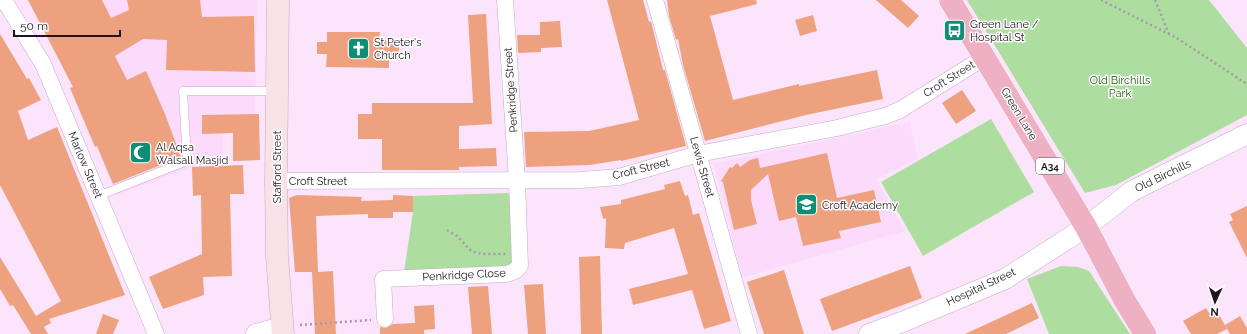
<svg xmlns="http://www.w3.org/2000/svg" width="1247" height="334" font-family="Raleway,sans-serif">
<rect width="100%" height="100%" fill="#fce5fc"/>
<g fill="#fbdafc">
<path d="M28,0h229l-2,114 -53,1v19l21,-1v33l-31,1 -76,28 -43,-108z"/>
<path d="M910,122l8,37 -42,20 29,52 -163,47 -28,-114z"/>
</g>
<g fill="#adde9f">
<path d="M967,0h242l38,48v67l-131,70 -31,8z"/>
<path d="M991,119l43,73 -111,64 -42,-74z"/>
<path d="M507,193l5,3 3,64 -5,10 -106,2 9,-60v-16z"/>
<path d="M1061,266l17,1 11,4 41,63h-81l-22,-55z"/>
</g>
<g fill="#eea17f">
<path d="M28,0h74l9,18 18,-8 -2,-10h73l2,17 52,-1 1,56 -89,-2 1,-30 -24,-1 -28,17 12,24 19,-9 19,43 16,43 -68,27 -16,-38 -2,1 -25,-59 3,-1z"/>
<path d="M607,0h36l6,22 2,-1 12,49h2l21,76 -65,15v-1l-31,5 -64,2 -2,-35 65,-1 50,-11z"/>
<path d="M667,0h89l1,4 -47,12 23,84 66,-16v2l78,-16 6,29 -77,16 -101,26 -22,-76 -5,-26 -2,1 -7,-24z"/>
<path d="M876,0h25l18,16 -11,12z"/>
<path d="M486,14l6,110 -33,2v23l37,-1 1,18 -38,1v3h-77v-31h-24v-25h14v-11h101l-5,-88z"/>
<path d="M813,15l4,16 -17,5 -5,-16z"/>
<path d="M560,21l2,26 -21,1v4l-23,1 -1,-18h23v-13z"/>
<path d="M327,32h53l-1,8h20v19h-10v9l-63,-1 1,-13h-10v-12h10z"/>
<path d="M0,34l27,45 2,-1 12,22 -23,11 10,29 29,-13 68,168 -76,24 2,4 -7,4 4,7h-17l-18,-29 -3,1 -10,-17v-32l36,59 25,-15 -61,-116z"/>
<path d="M962,90l14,21 -20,13 -14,-21z"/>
<path d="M259,114l1,46 -27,1v-28l-31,1v-19z"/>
<path d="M827,153l10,45 37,-8 7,32 -42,9 2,7 -38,8 -7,-29 -17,4 -11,-47 -17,16v10l6,24 -23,6 -11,-48 -2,-1 9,-14 2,1 5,-5 3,4 10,-7 8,-2 2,10z"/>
<path d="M243,165l1,29h-14l2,82 -29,1 1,18 -41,14 -14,-32 53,-23 -1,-59 -8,1 -1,-29z"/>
<path d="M680,181l5,15 3,-1 5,20 6,-2 32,108 -27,8 -12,-39 -59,15 -4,-16 59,-15 -14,-46 -49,15 -1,6 -19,-1 1,-30 -3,1 -3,-12 21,-3v-4l44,-11 -1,-4z"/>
<path d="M297,195l65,2 -1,4 32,-1v-5l20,1v16h-20v6h-25v-4l-52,2 2,56 15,-1 3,63h-21l-3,-62h-17l-6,-74z"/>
<path d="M1247,206v52l-18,-36 4,-2 -3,-6z"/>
<path d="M600,256l2,78h-21l-2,-77z"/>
<path d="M910,266l12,32 -90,33 -12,-32z"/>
<path d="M784,270l20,64h-40l-17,-52z"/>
<path d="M543,284l3,50h-18l-4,-49z"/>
<path d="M488,286l4,48h-20l-4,-47z"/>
<path d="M1032,303l7,15 -33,16h-41z"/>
<path d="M434,305l1,24 -11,1v4h-44v-7l6,1 7,-4 22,-1 -1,-17z"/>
<path d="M1206,308l3,5 7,-4 11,20 -10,5h-26l-8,-13z"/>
<path d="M103,314l16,6 -6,14h-17z"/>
<path d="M1240,316l7,12v6h-17l-5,-9z"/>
</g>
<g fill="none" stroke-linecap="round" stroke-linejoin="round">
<defs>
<path id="service" d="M98,196l89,-35 -4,-70h94"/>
<g id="minor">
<path d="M4,0l39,64 113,270"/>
<path d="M655,0l94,334"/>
<path d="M276,181l305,-1 38,-3 79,-23 139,-26 48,-12 15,-6 85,-53"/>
<path d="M385,319l-2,-40 124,-5 8,-3 5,-5 -3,-86 -12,-180"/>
</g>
<g id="tertiary">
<path d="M256,334l26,-7"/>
<path d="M869,334l36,-13 100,-42 81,-52 46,-36 115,-57"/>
</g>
<path id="secondary" d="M278,0l-2,181 1,75 6,78"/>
<path id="trunk" d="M950,0l136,227 39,74 20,33"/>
</defs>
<use href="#service" stroke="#c5abc6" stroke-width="9"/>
<use href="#minor" stroke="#c5abc6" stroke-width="17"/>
<use href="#tertiary" stroke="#c5abc6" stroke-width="21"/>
<use href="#secondary" stroke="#c5abc6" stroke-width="23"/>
<use href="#trunk" stroke="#fff" stroke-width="23"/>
<g stroke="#a997a9" stroke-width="2.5" stroke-dasharray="2 3" stroke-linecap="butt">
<path d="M1101,0l74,37 72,47"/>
<path d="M1155,0l14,34"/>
<path d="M447,230l10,6 14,15 11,3h24"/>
<path d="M300,325l71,-5"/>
</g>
<use href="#service" stroke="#fff" stroke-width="8"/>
<use href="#minor" stroke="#fff" stroke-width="16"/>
<use href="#tertiary" stroke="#fff" stroke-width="20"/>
<use href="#secondary" stroke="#f8e2e8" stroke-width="22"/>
<use href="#trunk" stroke="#eeb0c3" stroke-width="22"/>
</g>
<defs>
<symbol id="bus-square" viewBox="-11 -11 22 22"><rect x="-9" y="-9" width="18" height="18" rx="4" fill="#0e8e75" stroke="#fff"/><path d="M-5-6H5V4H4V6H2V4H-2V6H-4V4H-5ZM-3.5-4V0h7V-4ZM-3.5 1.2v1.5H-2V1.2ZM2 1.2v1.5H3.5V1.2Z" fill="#fff"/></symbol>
<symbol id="church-square" viewBox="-11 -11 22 22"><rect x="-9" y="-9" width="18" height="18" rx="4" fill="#0e8e75" stroke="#fff"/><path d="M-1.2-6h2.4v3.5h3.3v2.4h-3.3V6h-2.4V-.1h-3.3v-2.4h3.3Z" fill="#fff"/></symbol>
<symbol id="mosque-square" viewBox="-11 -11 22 22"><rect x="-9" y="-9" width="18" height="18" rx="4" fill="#0e8e75" stroke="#fff"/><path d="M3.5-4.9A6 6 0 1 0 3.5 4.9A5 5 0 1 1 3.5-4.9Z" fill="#fff"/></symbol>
<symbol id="school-square" viewBox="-11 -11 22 22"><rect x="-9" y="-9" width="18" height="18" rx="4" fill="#0e8e75" stroke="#fff"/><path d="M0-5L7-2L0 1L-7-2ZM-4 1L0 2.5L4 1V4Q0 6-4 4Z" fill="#fff"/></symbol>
</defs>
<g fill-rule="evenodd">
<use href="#bus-square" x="942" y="18" width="25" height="25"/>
<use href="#church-square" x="346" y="36" width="25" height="25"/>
<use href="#mosque-square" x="128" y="140" width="25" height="25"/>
<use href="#school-square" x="794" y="192" width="25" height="25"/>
</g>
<g text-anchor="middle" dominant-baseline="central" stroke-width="3" stroke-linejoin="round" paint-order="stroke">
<rect fill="#fff" stroke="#625b62" stroke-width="1" x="1036" y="158" width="28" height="16" rx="3"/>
<g font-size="10" font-weight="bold" fill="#1f151f">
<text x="1050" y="166">A34</text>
</g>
<g font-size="11" fill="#1f151f" stroke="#fff" text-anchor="start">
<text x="970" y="24">Green Lane /<tspan x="970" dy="13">Hospital St</tspan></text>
<text x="374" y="42">St Peter's<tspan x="374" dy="13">Church</tspan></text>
<text x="156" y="147">Al Aqsa<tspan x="156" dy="13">Walsall Masjid</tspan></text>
<text x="822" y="205">Croft Academy</text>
</g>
<g font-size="11" fill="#1f151f" stroke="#fff">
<text transform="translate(949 79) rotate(-32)">Croft Street</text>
<text transform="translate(511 90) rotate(-94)">Penkridge Street</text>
<text transform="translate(1019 114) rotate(59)">Green Lane</text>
<text transform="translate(85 165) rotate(67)">Marlow Street</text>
<text transform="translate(277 167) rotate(-90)">Stafford Street</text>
<text transform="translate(702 167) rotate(74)">Lewis Street</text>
<text transform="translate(641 169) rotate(-14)">Croft Street</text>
<text transform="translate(1163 176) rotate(-26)">Old Birchills</text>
<text x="318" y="181">Croft Street</text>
<text transform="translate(464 275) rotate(-3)">Penkridge Close</text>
<text transform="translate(981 287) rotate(-25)">Hospital Street</text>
</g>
<g font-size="11" fill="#245313" stroke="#fff">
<text x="1120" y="80">Old Birchills<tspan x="1120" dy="13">Park</tspan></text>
</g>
</g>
<g transform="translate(1215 302) rotate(183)" stroke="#ffffff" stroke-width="3" paint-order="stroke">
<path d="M0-3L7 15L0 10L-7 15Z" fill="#1f151f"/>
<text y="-6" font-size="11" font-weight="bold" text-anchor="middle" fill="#1f151f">N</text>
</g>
<path d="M14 30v6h106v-6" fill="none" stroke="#1f151f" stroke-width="2"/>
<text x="20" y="30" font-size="12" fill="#1f151f" stroke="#ffffff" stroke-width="3" paint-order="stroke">50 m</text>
</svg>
